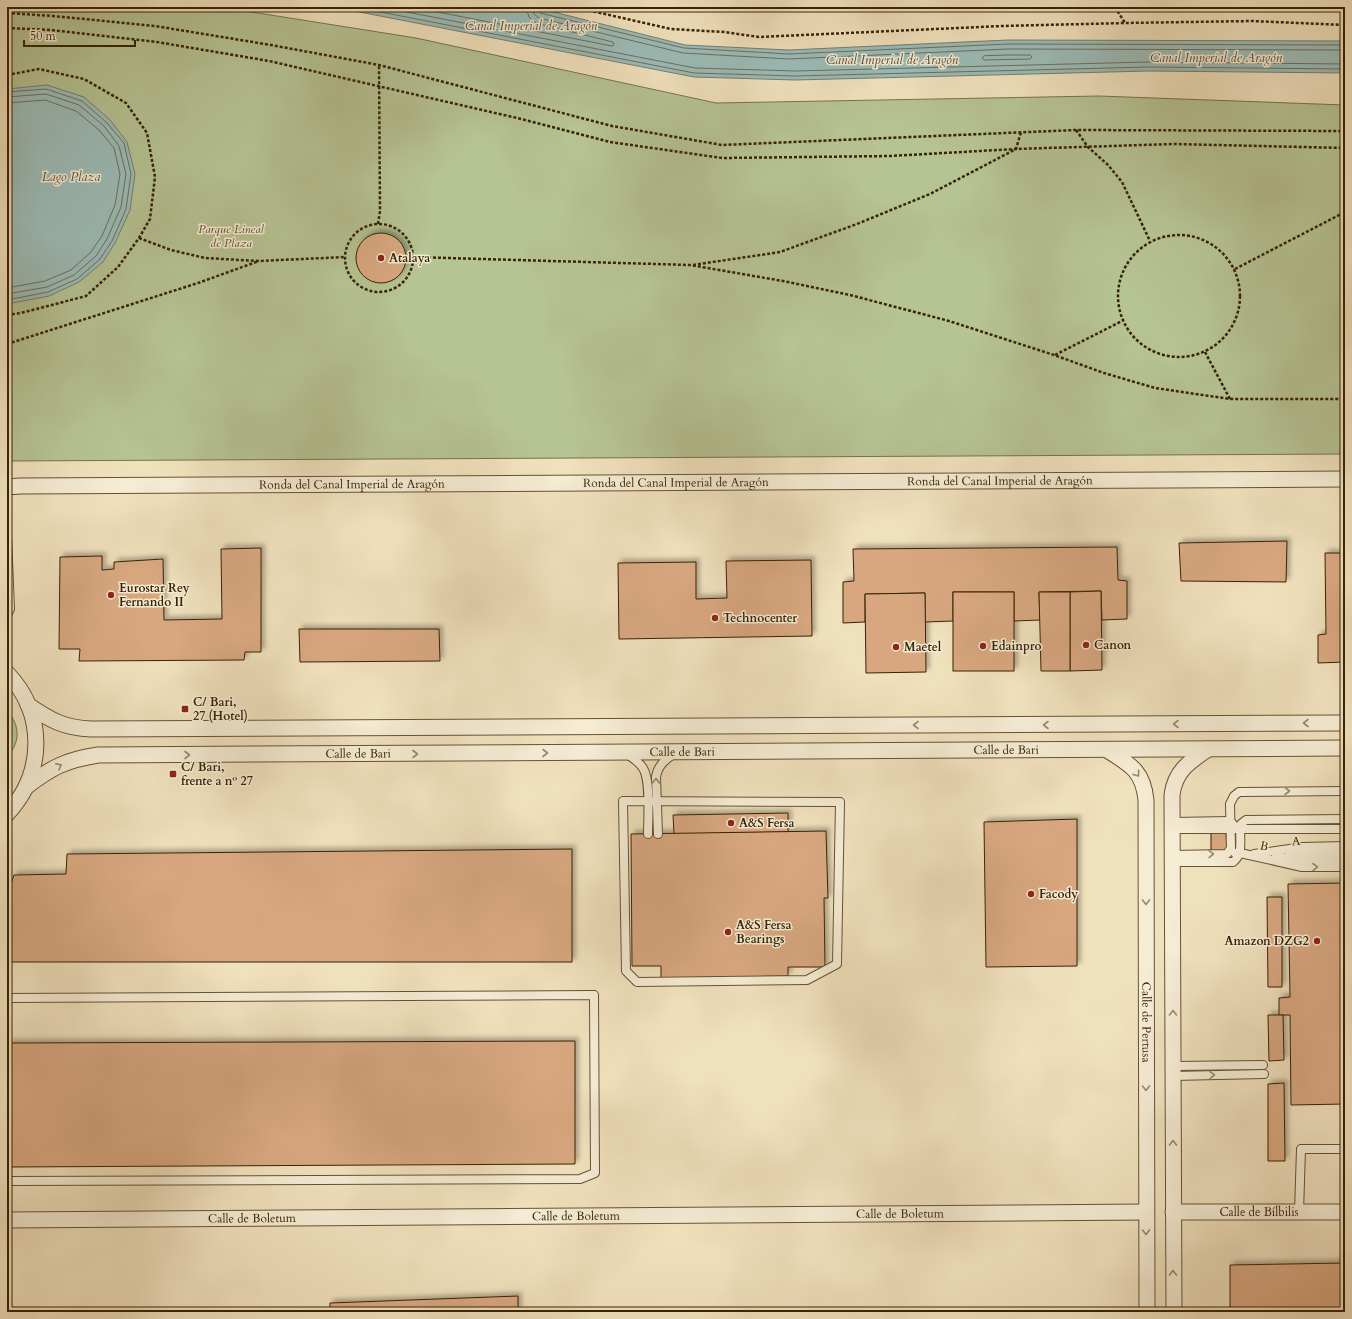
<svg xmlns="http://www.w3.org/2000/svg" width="1352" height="1319" font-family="Cardo,serif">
<defs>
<filter id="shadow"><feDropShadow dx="3.5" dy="-3.5" stdDeviation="2" flood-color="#0004"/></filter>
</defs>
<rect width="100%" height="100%" fill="#f0e1bd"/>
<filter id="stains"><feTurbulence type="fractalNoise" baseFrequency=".005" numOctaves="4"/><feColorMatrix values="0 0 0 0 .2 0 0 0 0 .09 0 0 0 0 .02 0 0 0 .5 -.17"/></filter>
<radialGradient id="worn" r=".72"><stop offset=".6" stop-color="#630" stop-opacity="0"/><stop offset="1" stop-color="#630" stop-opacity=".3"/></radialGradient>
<g fill="#b6c393" stroke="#77734c">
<path d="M7,7h213l196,31 300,65 383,-7 246,9v349l-1338,7z"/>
<path d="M7,711c14,15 13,32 0,46z"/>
</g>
<g fill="#9cbcb8" stroke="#747f71">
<path d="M334,7h200l151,38 104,5 219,-10 337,1v32l-196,-2 -354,9 -101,-3z"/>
<path d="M47,85l37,12 26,23 17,22 8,32 -5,36 -15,33 -12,19 -24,20 -30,14 -42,8v-215z"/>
</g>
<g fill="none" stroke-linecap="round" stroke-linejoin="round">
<g stroke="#6a705f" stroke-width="1">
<path d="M355,7l339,66 101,3 354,-9 196,2"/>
<path d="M381,7l314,61 100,3 353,-9 197,2"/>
<path d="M412,7l200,39 2,-1 -1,-3 -77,-19 -7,-6 -3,-10"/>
<path d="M532,7l2,7 5,4 144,35 106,6 219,-10 337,1"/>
<path d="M537,7l1,3 2,3 144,35 105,6 219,-10 337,1"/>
<path d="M1008,55h22l2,2 -2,2 -46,1 -2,-2 2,-2z"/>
<path d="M7,92l39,-3 36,12 25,22 17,20 7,31 -5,35 -14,32 -12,18 -23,20 -29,13 -41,8"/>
<path d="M7,97l39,-3 33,11 25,21 15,20 7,28 -5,33 -14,32 -11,17 -22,19 -27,12 -40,7"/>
<path d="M7,103l38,-3 31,11 23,19 15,18 6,26 -5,31 -13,31 -11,16 -20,18 -26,11 -38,7"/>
</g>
</g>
<g fill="#d8a780" stroke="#382306" filter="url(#shadow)">
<circle cx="381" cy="258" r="25"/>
<path d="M1287,541l-1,41 -105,-1 -2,-38z"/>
<path d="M1117,547l1,33 9,1v38l-25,1 -1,-29 -62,1 1,28 -26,1v-29h-61v29l-28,1v-29l-60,1v28l-22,1v-41l11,-1 -1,-32z"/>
<path d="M261,548v104h-16l-1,8 -165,1 1,-12h-21l1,-92 42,-1v14l12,-1v-7l49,-3 1,61 58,-1 -1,-70z"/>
<path d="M1325,553h20v109l-27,1v-28l8,-1z"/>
<path d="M811,560l1,76 -193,3 -1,-76 78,-1v37l31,-1 -1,-37z"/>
<path d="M1101,591l1,79 -32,1v-79z"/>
<rect x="953" y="592" width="61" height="79"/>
<path d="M1039,592h31v79h-29z"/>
<path d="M925,593l1,79 -60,1 -1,-79z"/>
<path d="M299,629h140l1,32 -140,1z"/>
<path d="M788,813v19l-114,2 -1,-19z"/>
<path d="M1077,819v147l-91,1 -2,-145z"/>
<path d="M826,831l2,67h-4l1,69h-37v9l-127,2v-12h-29l-1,-132z"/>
<path d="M1226,832l1,19h-16v-18z"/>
<path d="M572,849v113h-565v-66l7,-21 52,-1 1,-20z"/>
<path d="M1345,883v221l-54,1 -1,-90h-11v-17l11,-1 -2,-113z"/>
<path d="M1267,897h15v90h-14z"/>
<path d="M1268,1015h15l1,45 -15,1z"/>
<path d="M575,1041v123l-568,3v-124z"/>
<path d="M1284,1083l1,78h-17v-77z"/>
<path d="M1345,1263v49h-115v-47z"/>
<path d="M518,1296v16h-188v-9z"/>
</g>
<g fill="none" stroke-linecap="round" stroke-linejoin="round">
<defs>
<g id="lane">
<path d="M7,536l3,73 -3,6"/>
<path d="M627,754c6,4 12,8 16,14 8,13 5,50 5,66"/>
<path d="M623,801l217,1 -3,162 -30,16 -170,2 -11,-11z"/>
<path d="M1172,822l58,-1 3,3"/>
<path d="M1172,829h173"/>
<path d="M658,834l-2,-57c2,-12 9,-17 19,-24"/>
<path d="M1235,853h5l62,14h43"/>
<path d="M1290,853h55"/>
<path d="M1254,854l49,-7 42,-1"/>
<path d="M1172,855l55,-1 4,-6 -1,-44 4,-8 5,-4 106,-1"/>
<path d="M1276,857l26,2h43"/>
<path d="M1172,862h61c12,-9 5,-26 8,-38l5,-4 99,-1"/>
<path d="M7,998l587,-3 1,178 -15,6 -573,2"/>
<path d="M1173,1066l90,-1"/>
<path d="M1173,1076l91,-2"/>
<path d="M1299,1212l2,-63h44"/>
</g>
<g id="street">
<path id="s1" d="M7,487l13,-1 1325,-7"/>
<path d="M7,673c39,41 38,100 0,141"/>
<path d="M28,705c22,15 36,23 63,24l1254,-6"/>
<path id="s2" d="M1107,750c24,15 36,21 39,50l1,512"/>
<path id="s3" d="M26,787c26,-20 40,-27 72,-32l1247,-7"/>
<path id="s4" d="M1173,1212h172"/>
<path id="s5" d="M7,1220l1139,-8"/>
<path d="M1174,1312l-2,-517c3,-24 17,-33 36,-46"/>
</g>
</defs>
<use href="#lane" stroke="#665234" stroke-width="10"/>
<use href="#street" stroke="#665234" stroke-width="17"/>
<g stroke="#382306" stroke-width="2.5" stroke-dasharray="3 2" stroke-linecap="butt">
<path d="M574,7l97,22 53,3 35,5 243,-11 123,-3 127,-2 93,4"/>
<path d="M1115,7l10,16"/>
<path d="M7,13l46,3 102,10 116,19 108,20 233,61 110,19 354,-15 269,1"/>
<path d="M7,28l44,2 106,12 112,19 248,57 93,24 112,16 168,-2 126,-7 158,-5 171,4"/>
<path d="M7,75l32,-6 45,10 42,24 21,30 8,44 -5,42 -11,19 -21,29 -32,29 -65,17 -14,2"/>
<path d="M1076,130l12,17 20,18 14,17 28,59"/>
<path d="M378,224l2,-13 -1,-146"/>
<circle cx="379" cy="258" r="34"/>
<circle cx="1179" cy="296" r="61"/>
<path d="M139,238l32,12 34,8 54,3 86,-4"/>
<path d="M413,257l277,8 93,16 67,14 99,26 105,34 50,18 51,15 75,11h115"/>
<path d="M693,265l87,-13 77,-28 73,-30 86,-45 5,-17"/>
<path d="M1235,269l110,-57"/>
<path d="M7,344l191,-61 61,-22"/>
<path d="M1205,352l25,47"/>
<path d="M1055,355l67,-34"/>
</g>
<use href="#lane" stroke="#f5ecd4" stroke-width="8"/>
<use href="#street" stroke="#f5ecd4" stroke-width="15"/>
</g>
<defs><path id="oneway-chevron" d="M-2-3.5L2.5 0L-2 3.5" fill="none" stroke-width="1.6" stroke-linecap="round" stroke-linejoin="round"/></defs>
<g stroke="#96886d">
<use href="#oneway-chevron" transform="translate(1306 723) rotate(180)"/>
<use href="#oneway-chevron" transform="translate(1176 724) rotate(180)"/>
<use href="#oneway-chevron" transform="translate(916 725) rotate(180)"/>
<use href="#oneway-chevron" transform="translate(1046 725) rotate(180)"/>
<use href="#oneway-chevron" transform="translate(545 753)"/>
<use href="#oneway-chevron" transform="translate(415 754)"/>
<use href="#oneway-chevron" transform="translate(187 755)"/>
<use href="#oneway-chevron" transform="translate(59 766) rotate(-27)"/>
<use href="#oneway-chevron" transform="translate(1137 774) rotate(54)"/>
<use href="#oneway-chevron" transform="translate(656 781) rotate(-89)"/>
<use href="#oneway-chevron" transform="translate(1287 791)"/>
<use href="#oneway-chevron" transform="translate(1211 854) rotate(-1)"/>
<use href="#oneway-chevron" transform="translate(1315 867) rotate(-1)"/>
<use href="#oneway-chevron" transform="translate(1146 902) rotate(90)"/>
<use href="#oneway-chevron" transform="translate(1173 1013) rotate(-90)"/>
<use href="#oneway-chevron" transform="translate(1212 1075) rotate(-1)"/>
<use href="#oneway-chevron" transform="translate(1146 1088) rotate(90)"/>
<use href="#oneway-chevron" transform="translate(1173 1143) rotate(-90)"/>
<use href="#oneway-chevron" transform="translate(1146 1232) rotate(89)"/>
<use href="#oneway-chevron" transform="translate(1173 1273) rotate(-90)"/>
</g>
<g fill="#8f2418" stroke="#f5ecd4" stroke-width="1.5">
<circle cx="381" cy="258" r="4"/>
<circle cx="111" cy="595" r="4"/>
<circle cx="715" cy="618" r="4"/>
<circle cx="1086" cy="645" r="4"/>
<circle cx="983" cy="646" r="4"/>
<circle cx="896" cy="647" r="4"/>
<rect x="181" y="705" width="8" height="8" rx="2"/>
<rect x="169" y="770" width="8" height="8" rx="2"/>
<circle cx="731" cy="823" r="4"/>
<circle cx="1031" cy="894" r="4"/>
<circle cx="728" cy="932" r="4"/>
<circle cx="1317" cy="941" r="4"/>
</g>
<g text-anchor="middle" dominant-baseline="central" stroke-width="3" stroke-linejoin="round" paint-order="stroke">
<g font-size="12" font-style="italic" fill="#584b29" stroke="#f5ecd4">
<text x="231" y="229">Parque Lineal<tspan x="231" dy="14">de Plaza</tspan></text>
</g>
<g font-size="12" font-weight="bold" fill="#382306" stroke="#f5ecd4" text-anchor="start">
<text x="389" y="258">Atalaya</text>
<text x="119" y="588">Eurostar Rey<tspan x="119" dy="14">Fernando II</tspan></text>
<text x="723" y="618">Technocenter</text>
<text x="1094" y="645">Canon</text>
<text x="991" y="646">Edainpro</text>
<text x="904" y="647">Maetel</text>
<text x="193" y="702">C/ Bari,<tspan x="193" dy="14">27 (Hotel)</tspan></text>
<text x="181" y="767">C/ Bari,<tspan x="181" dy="14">frente a nº 27</tspan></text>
<text x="739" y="823">A&amp;S Fersa</text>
<text x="1039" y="894">Facody</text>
<text x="736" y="925">A&amp;S Fersa<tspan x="736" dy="14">Bearings</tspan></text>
<text x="1309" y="941" text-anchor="end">Amazon DZG2</text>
</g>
<g font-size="12" fill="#382306" stroke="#f5ecd4">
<text stroke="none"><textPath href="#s1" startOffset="993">Ronda del Canal Imperial de Aragón</textPath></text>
<text stroke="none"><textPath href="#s1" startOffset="669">Ronda del Canal Imperial de Aragón</textPath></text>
<text stroke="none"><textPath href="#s1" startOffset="345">Ronda del Canal Imperial de Aragón</textPath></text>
<text stroke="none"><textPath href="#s3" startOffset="988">Calle de Bari</textPath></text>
<text stroke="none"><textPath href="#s3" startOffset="664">Calle de Bari</textPath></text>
<text stroke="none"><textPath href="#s3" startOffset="340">Calle de Bari</textPath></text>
<text transform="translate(1296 841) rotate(-2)">A</text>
<text transform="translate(1264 846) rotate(13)">B</text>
<text stroke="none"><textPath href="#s2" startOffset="289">Calle de Pertusa</textPath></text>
<text stroke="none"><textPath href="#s4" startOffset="86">Calle de Bílbilis</textPath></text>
<text stroke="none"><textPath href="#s5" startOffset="893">Calle de Boletum</textPath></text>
<text stroke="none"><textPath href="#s5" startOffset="569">Calle de Boletum</textPath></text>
<text stroke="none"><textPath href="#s5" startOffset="245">Calle de Boletum</textPath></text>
</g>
<g font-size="13" font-style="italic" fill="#56513b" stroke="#f5ecd4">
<text x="531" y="26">Canal Imperial de Aragón</text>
<text x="1216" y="58">Canal Imperial de Aragón</text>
<text x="892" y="60">Canal Imperial de Aragón</text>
<text x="71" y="177">Lago Plaza</text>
</g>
</g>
<rect width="1352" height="1319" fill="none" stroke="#f0e1bd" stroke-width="24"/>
<rect x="8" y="8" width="1336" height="1303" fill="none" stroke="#382306" stroke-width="2"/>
<rect x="12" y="12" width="1328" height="1295" fill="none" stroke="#382306"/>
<path d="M24 40v6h111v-6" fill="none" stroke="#382306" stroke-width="2"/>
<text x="30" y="40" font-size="12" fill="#382306" stroke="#f5ecd4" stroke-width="3" paint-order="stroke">50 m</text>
<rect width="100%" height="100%" filter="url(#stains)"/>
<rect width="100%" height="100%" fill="url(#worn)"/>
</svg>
